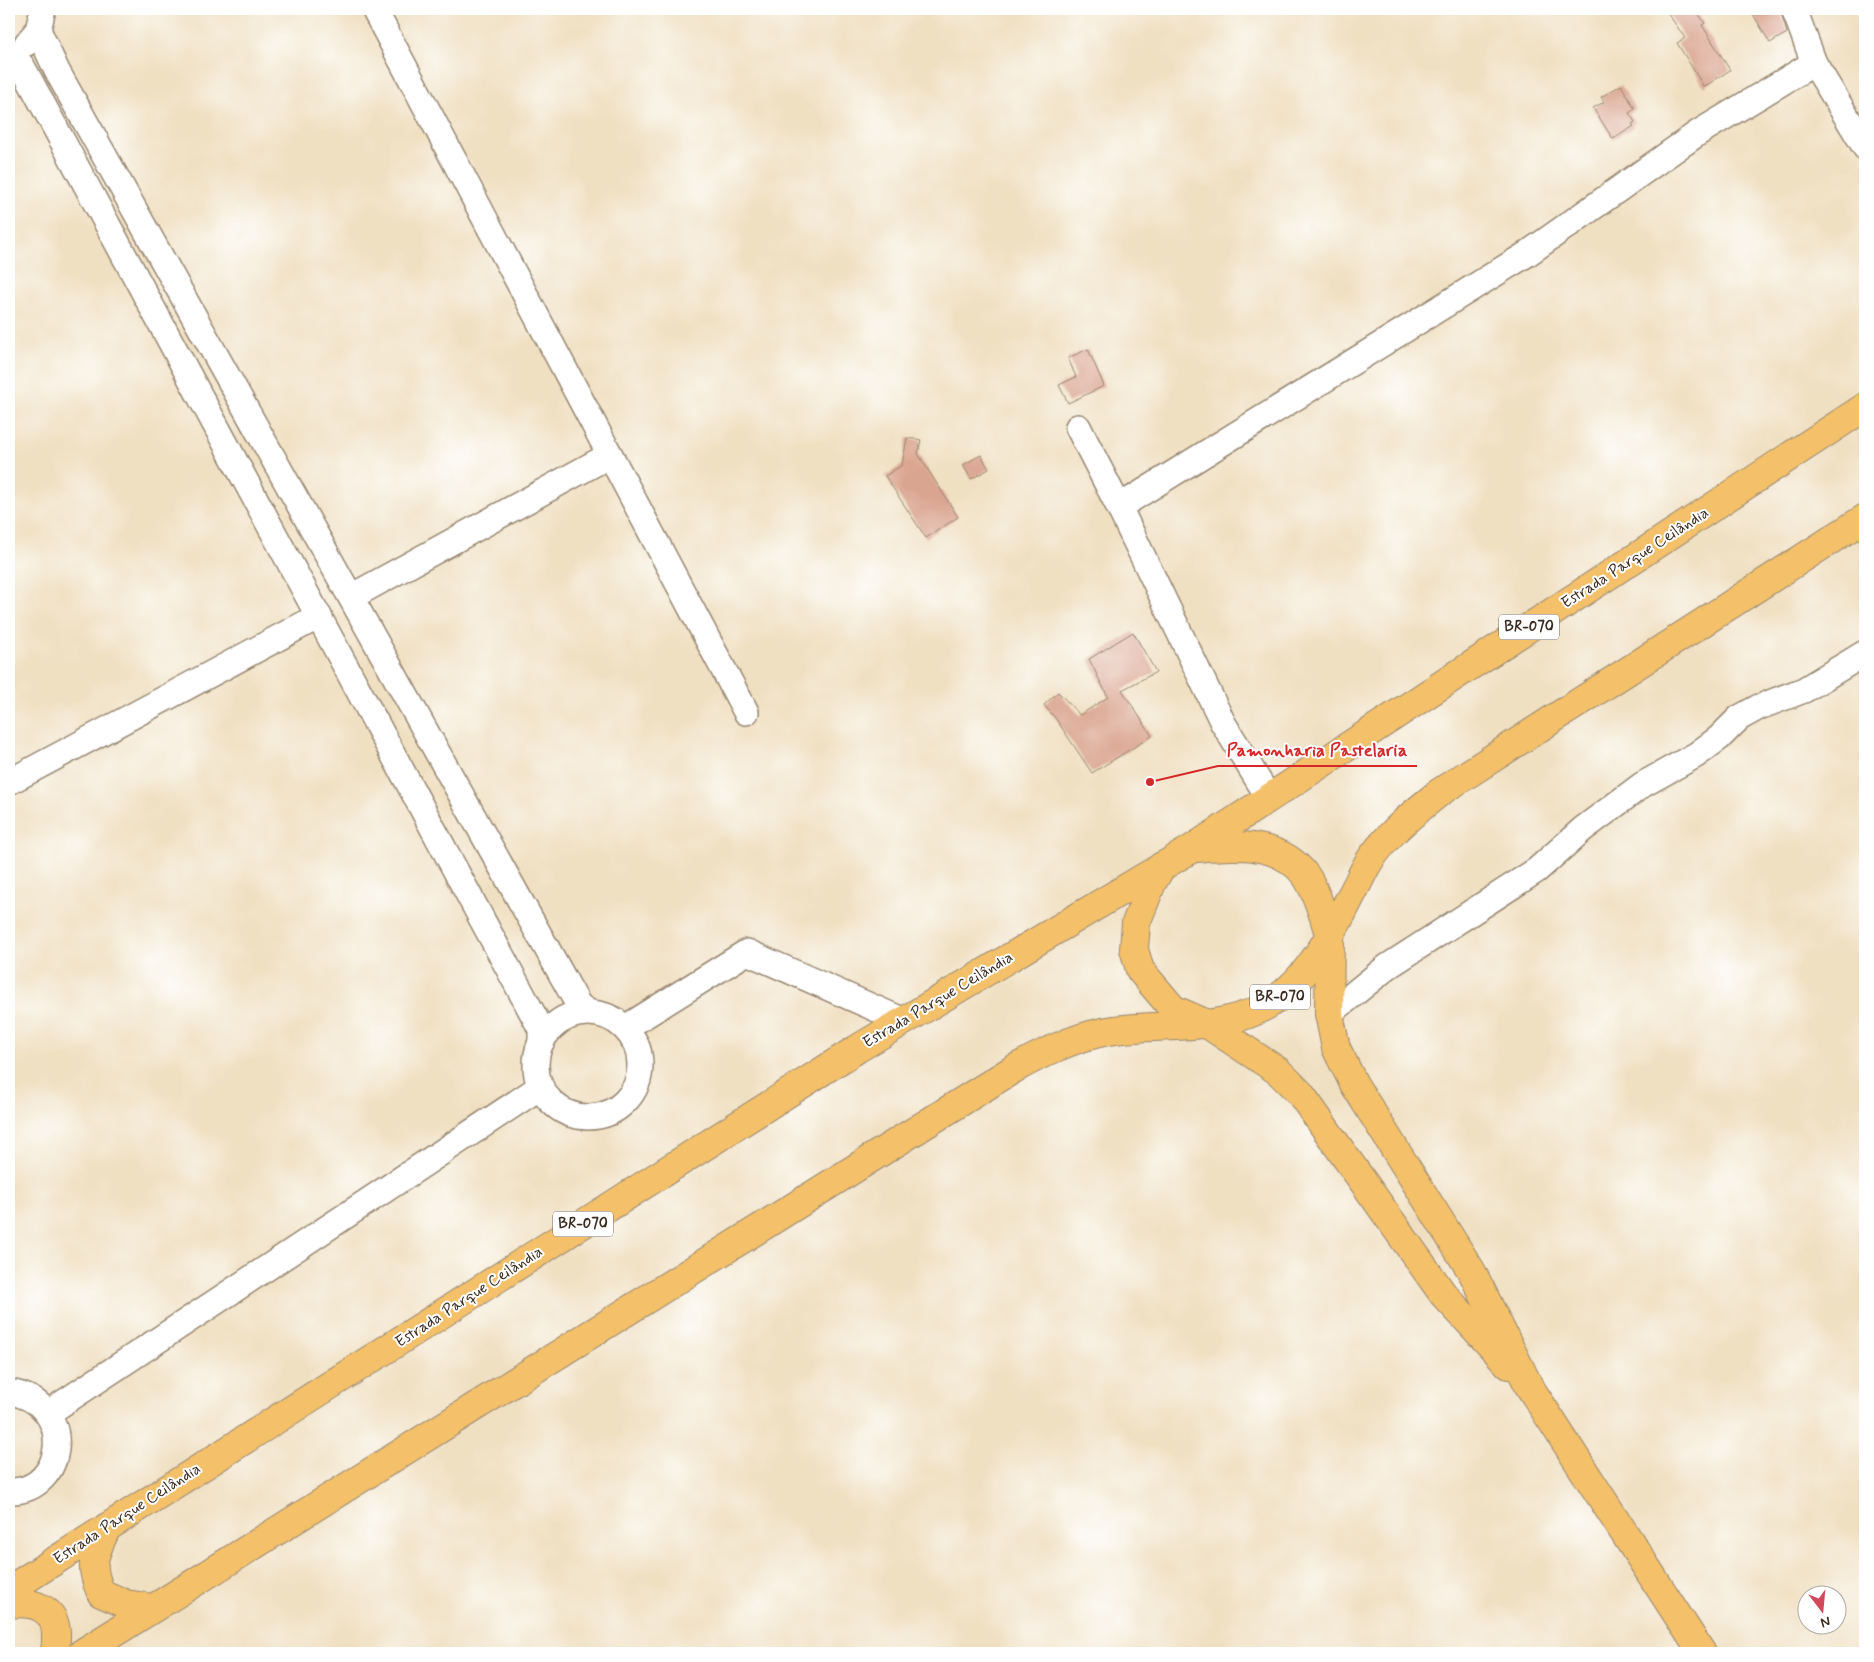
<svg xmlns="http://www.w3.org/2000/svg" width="1874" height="1662" font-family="Mynerve,sans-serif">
<rect width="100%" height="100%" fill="#fff"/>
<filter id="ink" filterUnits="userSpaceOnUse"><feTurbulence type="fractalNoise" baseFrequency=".02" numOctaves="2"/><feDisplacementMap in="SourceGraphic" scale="10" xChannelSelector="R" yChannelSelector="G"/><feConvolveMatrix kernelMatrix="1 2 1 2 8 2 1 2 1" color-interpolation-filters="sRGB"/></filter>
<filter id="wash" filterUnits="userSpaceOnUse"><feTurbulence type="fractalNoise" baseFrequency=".0096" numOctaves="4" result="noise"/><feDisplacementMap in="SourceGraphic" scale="20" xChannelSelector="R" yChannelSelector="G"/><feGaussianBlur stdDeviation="1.12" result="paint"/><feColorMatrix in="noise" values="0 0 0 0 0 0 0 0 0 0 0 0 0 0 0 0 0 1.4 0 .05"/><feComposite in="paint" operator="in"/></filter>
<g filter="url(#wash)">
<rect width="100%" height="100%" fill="#f0e0c2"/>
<g id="blocks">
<g fill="#daa590">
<path d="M1665,9h30l10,14 -3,2 28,45 -26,17 -27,-44 8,-5z"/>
<path d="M1750,9h30l7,24 -17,10z"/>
<path d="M1621,85l14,24 -6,4 6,9 -3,2 2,2 -21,13 -20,-31 11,-6 -3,-5z"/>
<path d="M1088,349l16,37 -36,17 -9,-18 17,-8 -8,-19z"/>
<path d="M907,438l14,2 -3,14 40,63 -32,21 -41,-62 17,-11z"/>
<path d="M981,455l8,14 -18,10 -8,-14z"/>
<path d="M1133,632l23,40 -34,18 30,46 -60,37 -36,-54 -12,-14 14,-13 22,23 28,-18 -19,-38z"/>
</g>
</g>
</g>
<g filter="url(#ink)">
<use href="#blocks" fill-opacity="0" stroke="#968570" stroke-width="1"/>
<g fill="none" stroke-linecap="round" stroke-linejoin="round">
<defs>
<g id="minor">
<path d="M374,9l372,703"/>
<path d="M1794,9l20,54 51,84"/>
<path d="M38,30l19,41 522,935 9,6"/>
<path d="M27,43l11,-13 5,-21"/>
<path d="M9,52l13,14 519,963v13"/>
<path d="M1078,427l41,80 104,216 46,75"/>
<path d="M1119,507l408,-253 171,-121 116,-70"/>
<path d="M351,597l259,-142"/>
<path d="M9,782l310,-166"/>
<circle cx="588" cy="1065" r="52"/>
<path d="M1329,1014l58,-47 150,-97 46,-41 59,-44 54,-30 23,-17 20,-20 20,-11 45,-17 61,-37"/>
<path d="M625,1028l122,-76 157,69"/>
<path d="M9,1392c69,10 57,101 0,99"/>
<path d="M48,1413l492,-326"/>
</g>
<g id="major">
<path d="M1330,937l-1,77 7,34 18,36 118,188 57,114 173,267"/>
<path d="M1207,1024l71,47 22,22 143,201 66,71"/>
</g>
<g id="highway">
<path d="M1195,848c39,-3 85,-8 111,28 10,14 19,44 24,61"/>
<path d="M1162,866l-10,17 -16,40 -2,26 6,21 33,39 32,14"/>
<path d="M107,1527c-13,29 -19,36 -6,66l25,11 26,4"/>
<path d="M9,1590l848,-541 336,-201 672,-441"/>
<path d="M9,1604c25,-3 48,4 47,33 0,6 0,11 -2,16"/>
<path d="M82,1653l930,-583c29,-16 58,-31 91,-38 54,-11 116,3 166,-28 39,-24 63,-70 83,-110 7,-12 12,-26 20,-37 19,-26 43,-45 68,-65l425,-274"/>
</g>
</defs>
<use href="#minor" stroke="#968570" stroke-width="28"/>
<use href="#major" stroke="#968570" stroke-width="30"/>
<use href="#highway" stroke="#968570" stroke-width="30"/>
<use href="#minor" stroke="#fff" stroke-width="25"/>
<use href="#major" stroke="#f4c16a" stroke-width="28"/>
<use href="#highway" stroke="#f4c16a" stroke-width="28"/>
</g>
</g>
<g text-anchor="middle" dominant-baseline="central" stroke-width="4" stroke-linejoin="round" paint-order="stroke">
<g fill="#fff" stroke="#766a62" stroke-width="1">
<rect x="1499" y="614.5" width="60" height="25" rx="4"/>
<rect x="1250" y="984.5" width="60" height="25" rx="4"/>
<rect x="553" y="1211.5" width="60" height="25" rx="4"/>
</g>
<g font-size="15" font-weight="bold" fill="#3b2a1e">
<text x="1529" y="627">BR-070</text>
<text x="1280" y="997">BR-070</text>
<text x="583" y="1224">BR-070</text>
</g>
<g font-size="16" fill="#3b2a1e" stroke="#fff">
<text transform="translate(1635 558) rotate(-33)">Estrada Parque Ceilândia</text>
<text transform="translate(938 1000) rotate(-31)">Estrada Parque Ceilândia</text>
<text transform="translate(469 1297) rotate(-33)">Estrada Parque Ceilândia</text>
<text transform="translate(127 1514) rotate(-33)">Estrada Parque Ceilândia</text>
</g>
</g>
<path fill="none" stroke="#d62828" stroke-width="2" d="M1150 782L1218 766H1417"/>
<circle fill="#d62828" stroke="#fff" stroke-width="2" cx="1150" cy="782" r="5"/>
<g font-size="18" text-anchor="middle" font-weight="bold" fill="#d62828" stroke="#fff" stroke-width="4" stroke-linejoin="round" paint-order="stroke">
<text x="1317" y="756">Pamonharia Pastelaria</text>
</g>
<rect width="1874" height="1662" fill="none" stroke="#fff" stroke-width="30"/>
<g transform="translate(1822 1610) rotate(164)"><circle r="24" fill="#ffffff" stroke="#b1aaa5"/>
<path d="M0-4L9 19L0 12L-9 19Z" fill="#d1495b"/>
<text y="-8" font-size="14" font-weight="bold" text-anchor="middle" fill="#3b2a1e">N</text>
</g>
</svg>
